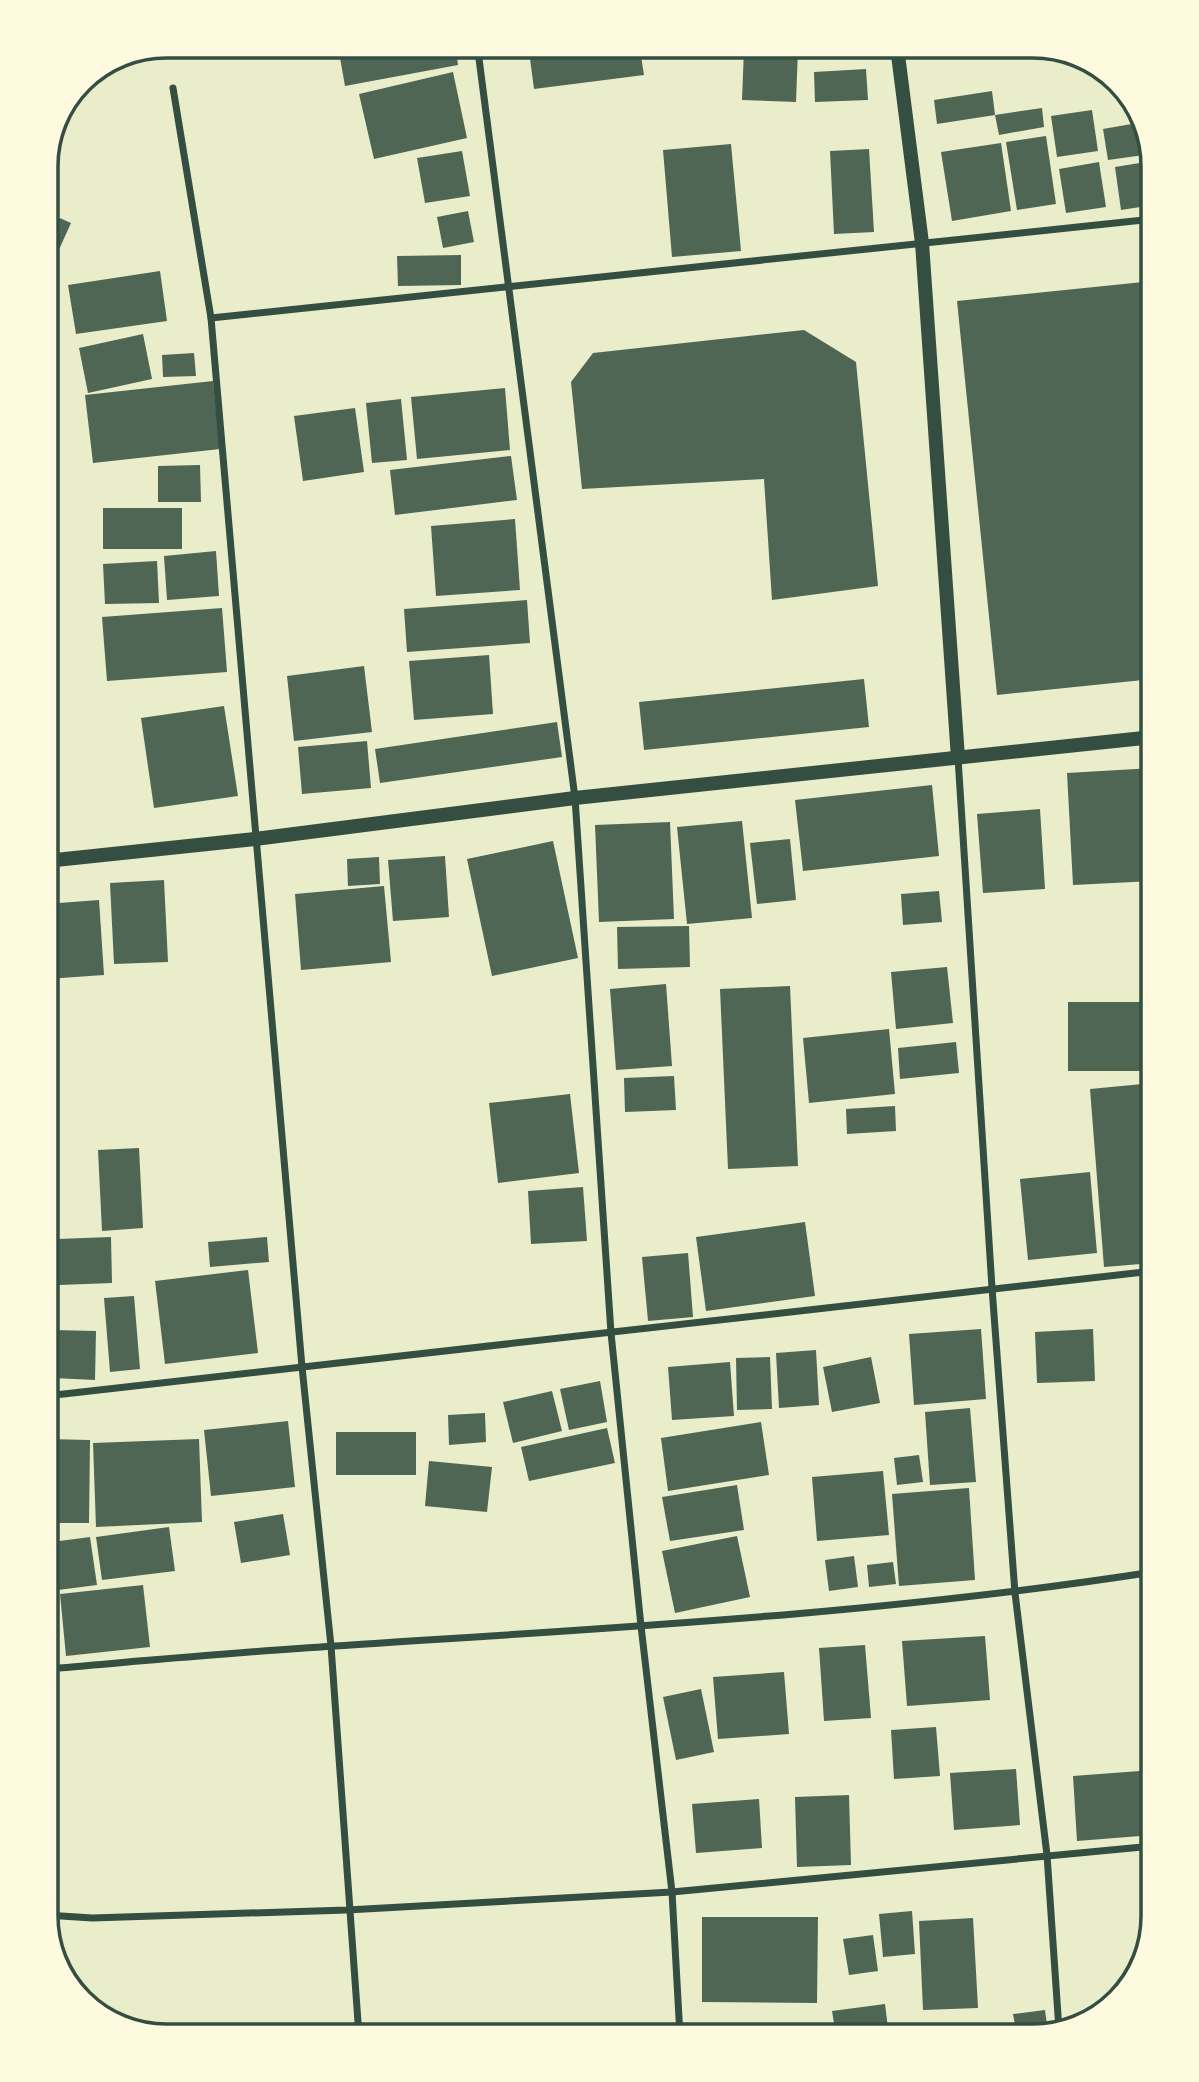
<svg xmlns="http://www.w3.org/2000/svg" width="1199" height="2082" font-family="'Asap Condensed',sans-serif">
<rect width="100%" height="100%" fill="#e9edc9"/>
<g fill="#4f6655">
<path d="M684,49h52l-1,6z"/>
<path d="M744,49h54l-2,53 -54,-2z"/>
<path d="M640,50l4,25 -110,14 -5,-38z"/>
<path d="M456,51l2,14 -113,21 -6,-34z"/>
<path d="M866,69l2,31 -53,2 -1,-30z"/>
<path d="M453,72l14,66 -93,21 -15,-65z"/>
<path d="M992,91l3,24 -58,9 -3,-24z"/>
<path d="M1042,108l2,19 -45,8 -4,-20z"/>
<path d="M1092,110l6,41 -41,6 -6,-41z"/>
<path d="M1143,122l8,32 -43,6 -5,-31z"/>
<path d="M1046,136l10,68 -39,6 -11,-68z"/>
<path d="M1001,143l10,68 -59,10 -11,-69z"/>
<path d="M731,144l10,107 -69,6 -9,-107z"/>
<path d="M869,149l5,83 -40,2 -4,-83z"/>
<path d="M462,151l8,45 -45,7 -8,-45z"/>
<path d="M1152,161l1,44 -32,5 -6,-43z"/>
<path d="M1099,162l7,45 -40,6 -7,-44z"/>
<path d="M468,211l6,31 -31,6 -6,-31z"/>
<path d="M46,212l25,11 -14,31 -11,-5z"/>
<path d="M461,255v30l-63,1 -1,-30z"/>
<path d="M160,271l7,50 -91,13 -8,-49z"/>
<path d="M1153,281v398l-156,16 -40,-394z"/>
<path d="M804,330l52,32 22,224 -106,14 -8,-121 -182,10 -11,-107 22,-29z"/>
<path d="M143,334l9,45 -64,14 -9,-45z"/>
<path d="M194,353l2,23 -33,1 -1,-22z"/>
<path d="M213,381l7,68 -127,14 -8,-68z"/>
<path d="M505,388l5,62 -93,9 -6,-62z"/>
<path d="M401,399l6,61 -35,3 -6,-60z"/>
<path d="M355,408l9,64 -61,9 -9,-65z"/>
<path d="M511,456l6,44 -122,15 -5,-45z"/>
<path d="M200,465l1,37h-43v-36z"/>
<rect x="103" y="508" width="79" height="41"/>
<path d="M515,519l5,71 -84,6 -5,-70z"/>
<path d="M216,551l3,45 -52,4 -3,-44z"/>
<path d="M157,561l2,42 -54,1 -2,-40z"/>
<path d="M527,600l3,43 -123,9 -3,-43z"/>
<path d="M222,608l5,64 -120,9 -5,-64z"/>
<path d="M489,655l4,59 -79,6 -5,-59z"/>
<path d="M364,666l8,66 -78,9 -7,-65z"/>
<path d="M864,679l5,48 -225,23 -5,-48z"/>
<path d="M224,706l14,90 -84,12 -13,-90z"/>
<path d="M557,722l5,35 -182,26 -5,-34z"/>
<path d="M367,741l4,47 -69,6 -4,-47z"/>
<path d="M1153,768v113l-80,4 -6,-112z"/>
<path d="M932,785l7,71 -136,15 -8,-71z"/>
<path d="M1040,809l5,80 -62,4 -6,-79z"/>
<path d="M742,821l10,97 -65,6 -10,-97z"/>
<path d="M670,822l4,97 -75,3 -4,-97z"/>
<path d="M790,839l6,61 -39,4 -7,-61z"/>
<path d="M553,841l25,117 -86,18 -25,-117z"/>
<path d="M445,856l4,61 -56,4 -5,-61z"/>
<path d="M379,857l1,27 -32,2 -1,-27z"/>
<path d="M164,880l4,82 -54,2 -4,-81z"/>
<path d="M384,886l7,76 -90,8 -6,-76z"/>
<path d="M939,891l3,31 -39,3 -2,-31z"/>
<path d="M99,900l5,75 -57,4 -1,-75z"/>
<path d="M689,926l1,41 -72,2 -1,-42z"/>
<path d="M947,967l6,56 -57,6 -5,-57z"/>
<path d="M666,984l6,82 -56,4 -6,-81z"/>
<path d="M790,986l8,180 -70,3 -8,-180z"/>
<rect x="1068" y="1002" width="85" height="69"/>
<path d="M889,1029l6,65 -86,9 -6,-65z"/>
<path d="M956,1042l3,31 -59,6 -2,-31z"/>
<path d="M674,1076l2,34 -51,2 -1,-34z"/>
<path d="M1153,1083v180l-49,4 -14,-178z"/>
<path d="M570,1094l9,79 -81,10 -9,-80z"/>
<path d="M895,1106l1,25 -49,3 -1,-25z"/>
<path d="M139,1148l4,80 -41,3 -4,-81z"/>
<path d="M1090,1172l7,81 -69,7 -8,-81z"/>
<path d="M583,1187l4,54 -56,3 -3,-53z"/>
<path d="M805,1222l10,74 -109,15 -10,-74z"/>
<path d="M111,1237l1,46 -53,2 -1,-46z"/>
<path d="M267,1237l2,25 -59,5 -2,-25z"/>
<path d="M688,1253l5,64 -45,4 -6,-64z"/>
<path d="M248,1270l10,83 -93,11 -10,-83z"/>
<path d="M134,1296l6,73 -30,3 -6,-74z"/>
<path d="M981,1329l5,70 -72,6 -5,-71z"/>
<path d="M1093,1329l2,52 -58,2 -2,-51z"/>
<path d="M54,1330l42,1 -1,49 -42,-2z"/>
<path d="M816,1350l3,55 -40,3 -3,-55z"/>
<path d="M770,1357l2,52 -35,1 -1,-52z"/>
<path d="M871,1357l9,46 -48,9 -9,-45z"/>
<path d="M730,1362l4,54 -62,4 -4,-53z"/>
<path d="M600,1381l7,41 -38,8 -9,-41z"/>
<path d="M552,1391l10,40 -49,12 -10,-41z"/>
<path d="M970,1408l6,74 -46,3 -5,-73z"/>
<path d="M485,1413l1,29 -37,3 -1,-30z"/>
<path d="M288,1421l7,66 -84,9 -7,-66z"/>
<path d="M761,1422l8,53 -101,16 -7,-53z"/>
<path d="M607,1428l8,35 -86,18 -8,-34z"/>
<rect x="336" y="1432" width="80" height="43"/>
<path d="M46,1439l44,1 -1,83h-43z"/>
<path d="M199,1439l3,83 -106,5 -3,-84z"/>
<path d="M919,1455l4,27 -26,3 -3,-27z"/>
<path d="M429,1461l63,6 -5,45 -62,-6z"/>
<path d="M883,1471l6,64 -72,6 -5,-64z"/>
<path d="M737,1485l7,45 -74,11 -8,-44z"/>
<path d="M969,1488l6,92 -76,6 -7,-92z"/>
<path d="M283,1514l7,41 -49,8 -7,-41z"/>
<path d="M169,1527l6,44 -73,9 -6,-43z"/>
<path d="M737,1536l13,61 -75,16 -13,-62z"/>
<path d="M90,1537l7,48 -39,5 -6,-48z"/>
<path d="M854,1556l4,31 -29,4 -4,-31z"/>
<path d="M893,1562l3,22 -27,3 -2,-22z"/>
<path d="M143,1585l7,62 -84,9 -6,-62z"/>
<path d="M985,1636l5,64 -83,6 -5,-65z"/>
<path d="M865,1645l6,73 -47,3 -5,-73z"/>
<path d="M784,1672l5,62 -71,5 -5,-62z"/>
<path d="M701,1689l13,63 -38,8 -13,-63z"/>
<path d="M936,1727l4,49 -46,3 -3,-49z"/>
<path d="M1016,1769l4,56 -66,5 -4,-57z"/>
<path d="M1153,1770v65l-76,6 -4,-65z"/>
<path d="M849,1795l2,70 -54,2 -2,-70z"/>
<path d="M759,1799l3,49 -66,5 -4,-49z"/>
<path d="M912,1911l3,43 -32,3 -4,-43z"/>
<path d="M702,1917h116l-1,86 -115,-1z"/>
<path d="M973,1918l5,90 -55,2 -4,-89z"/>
<path d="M873,1935l5,36 -29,4 -6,-36z"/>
<path d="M885,2004l4,32h-53l-4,-25z"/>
<path d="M1045,2010l3,23 -31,3 -4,-22z"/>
</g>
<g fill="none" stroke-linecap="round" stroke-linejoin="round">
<g stroke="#344e41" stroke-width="7">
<path d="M478,51l97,747 36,535 30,293 31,266 8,144"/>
<path d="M173,88l38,230 91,1049 29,279 28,390"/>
<path d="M211,318l942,-99"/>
<path d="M958,758l34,530 23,305 32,262 12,175"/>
<path d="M46,1396l1107,-125"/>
<path d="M46,1669c96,-8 193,-17 289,-23 273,-18 548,-32 818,-74"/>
<path d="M46,1915l46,3 255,-8 325,-18 481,-46"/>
</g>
<g stroke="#344e41" stroke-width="14">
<path d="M897,47l25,196 36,515"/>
<path d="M46,861l209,-22 320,-41 578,-61"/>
</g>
</g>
<path d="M0 0H1199V2082H0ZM166 58H1033A108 108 0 0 1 1141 166V1916A108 108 0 0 1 1033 2024H166A108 108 0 0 1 58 1916V166A108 108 0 0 1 166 58Z" fill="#fefae0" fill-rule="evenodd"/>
<path fill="none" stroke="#344e41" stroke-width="3.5" d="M166 58H1033A108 108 0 0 1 1141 166V1916A108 108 0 0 1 1033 2024H166A108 108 0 0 1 58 1916V166A108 108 0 0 1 166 58Z"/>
</svg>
